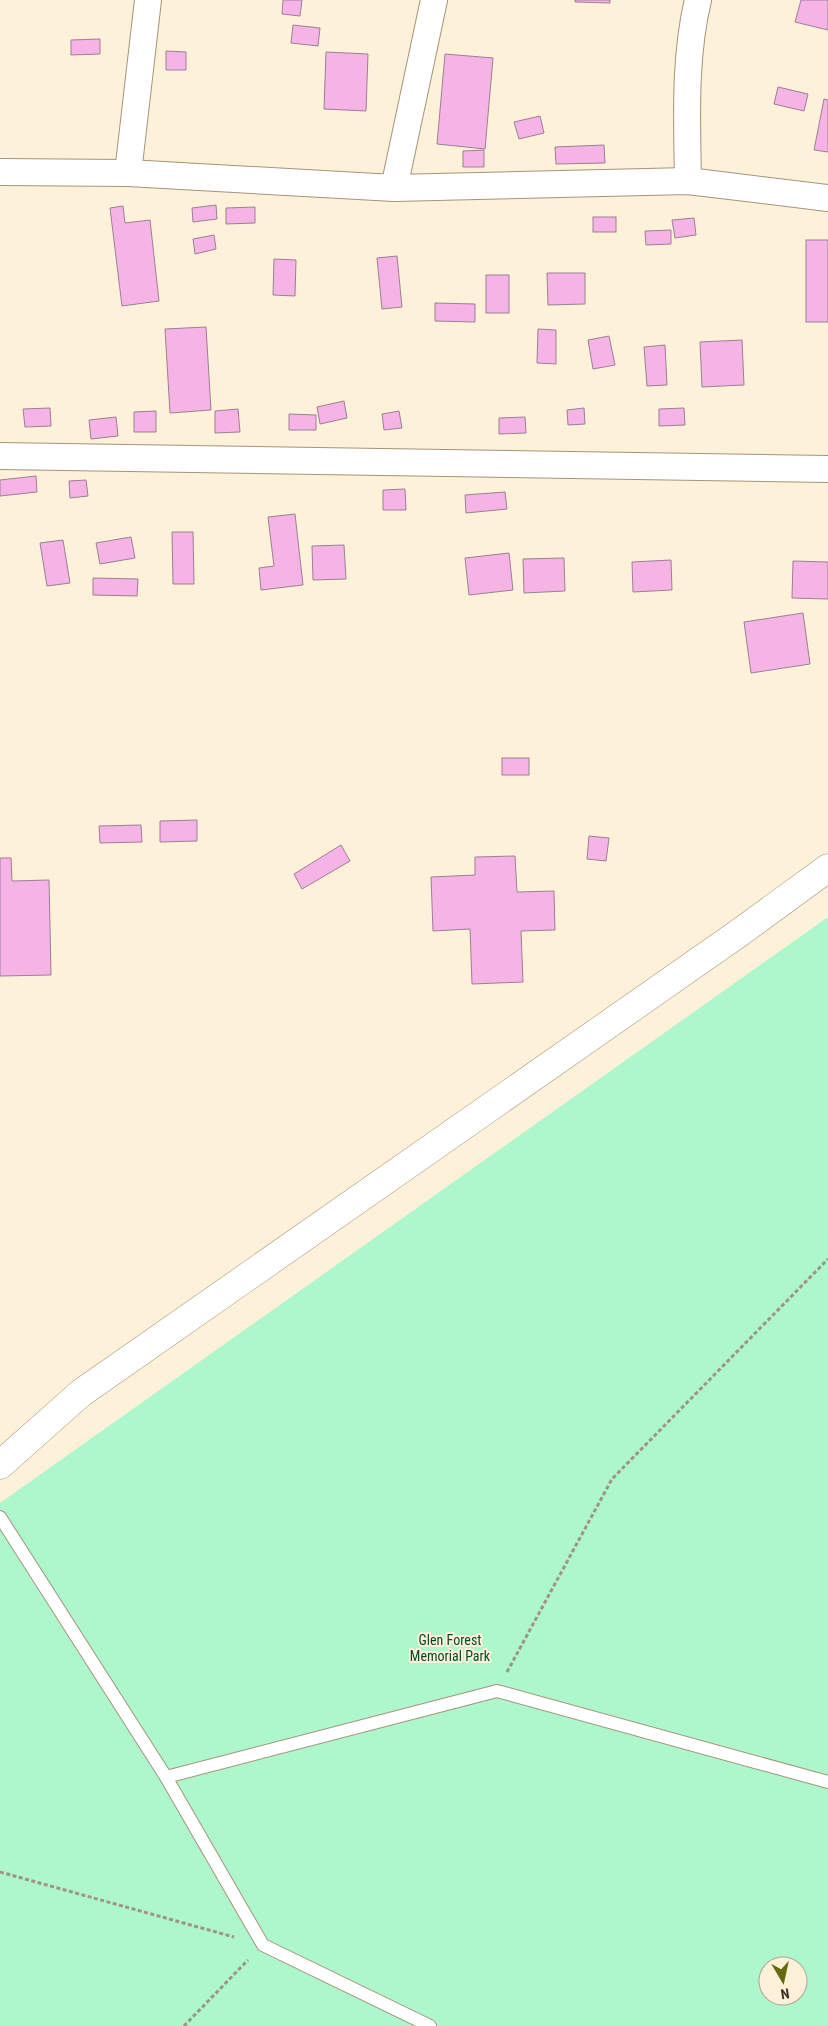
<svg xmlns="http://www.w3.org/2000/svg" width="828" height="2026" font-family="'Roboto Condensed',sans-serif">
<rect width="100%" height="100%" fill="#fef1da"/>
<path fill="#aef6cc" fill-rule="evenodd" d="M828,917v1109h-828v-523zM768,1966h30v30h-30z"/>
<g fill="#f6b4e6" stroke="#9a8093">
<path d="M283,0h19l-2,16 -18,-2z"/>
<path d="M575,0h35v3l-35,-1z"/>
<path d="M801,0h27v30l-33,-8z"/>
<path d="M293,25l27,3 -2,18 -27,-3z"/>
<path d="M100,39v15l-29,1v-15z"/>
<path d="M166,51l20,1v18h-20z"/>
<path d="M326,52l42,2 -2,57 -42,-2z"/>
<path d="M445,54l48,4 -8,91 -48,-5z"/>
<path d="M778,87l30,7 -4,17 -30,-7z"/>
<path d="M824,99l4,1v52l-14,-2z"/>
<path d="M540,116l4,17 -25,6 -5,-17z"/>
<path d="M604,145l1,18 -49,1 -1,-17z"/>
<path d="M484,150v17h-21v-16z"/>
<path d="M216,205l1,14 -24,3 -1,-14z"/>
<path d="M123,206l2,17 25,-3 9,81 -37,5 -12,-98z"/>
<path d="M255,207v16l-29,1v-16z"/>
<rect x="593" y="217" width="23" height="15"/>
<path d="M694,218l2,17 -21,3 -3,-18z"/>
<path d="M671,230v14l-25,1 -1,-14z"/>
<path d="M214,235l2,14 -21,5 -2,-15z"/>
<rect x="806" y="240" width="22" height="82"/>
<path d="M397,256l5,51 -20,2 -5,-51z"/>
<path d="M274,259l22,1 -1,36 -22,-1z"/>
<path d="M547,273h38v31l-37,1z"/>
<rect x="486" y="275" width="23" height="38"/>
<path d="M435,303l40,1v18l-40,-1z"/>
<path d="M206,327l5,83 -41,3 -5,-84z"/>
<path d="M538,329l18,1v34l-19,-1z"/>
<path d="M609,336l6,29 -22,4 -5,-29z"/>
<path d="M742,340l2,45 -42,2 -2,-45z"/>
<path d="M665,345l2,40 -20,1 -3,-39z"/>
<path d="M344,401l3,17 -27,6 -3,-17z"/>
<path d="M50,408l1,18 -26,1 -2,-18z"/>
<path d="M584,408l1,16 -17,1 -1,-15z"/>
<path d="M684,408l1,17 -26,1v-17z"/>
<path d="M238,409l2,23 -25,1v-22z"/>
<path d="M156,411v21h-22v-20z"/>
<path d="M399,411l3,17 -18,2 -2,-16z"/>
<path d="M289,414l27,1v15h-27z"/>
<path d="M116,417l2,19 -27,3 -2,-19z"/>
<path d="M525,417l1,16 -27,1v-16z"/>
<path d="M36,476l1,16 -37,4v-16z"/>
<path d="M86,480l2,16 -18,2 -1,-17z"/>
<path d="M405,489l1,21h-23v-20z"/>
<path d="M505,492l2,17 -41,4 -1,-18z"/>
<path d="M295,514l8,71 -42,5 -2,-22 15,-2 -6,-49z"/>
<path d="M172,532h21l1,52h-21z"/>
<path d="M131,537l4,21 -35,6 -4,-21z"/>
<path d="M63,540l7,43 -23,3 -7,-43z"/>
<path d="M344,545l2,34 -33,1 -1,-34z"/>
<path d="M509,553l4,37 -44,5 -4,-37z"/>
<path d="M564,558l1,33 -41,2 -1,-34z"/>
<path d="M671,560l1,30 -39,2 -1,-30z"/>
<path d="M793,561l35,1v37l-36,-1z"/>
<path d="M93,578l45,1 -1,17 -44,-1z"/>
<path d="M803,613l7,51 -59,9 -7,-51z"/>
<rect x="502" y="758" width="27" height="17"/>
<path d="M197,820v21l-37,1v-21z"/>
<path d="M141,825l1,17 -42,1 -1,-17z"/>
<path d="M589,836l20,2 -3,23 -19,-2z"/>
<path d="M341,845l9,16 -48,28 -8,-15z"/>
<path d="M515,856l2,36 37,-1 1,39 -34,1 2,51 -51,2 -2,-55 -37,2 -2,-54 44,-2v-18z"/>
<path d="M0,858h11l1,23 37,-1 2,95 -51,1z"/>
</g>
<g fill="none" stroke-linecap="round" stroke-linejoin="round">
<defs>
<g id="service">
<path d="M0,1517l166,260 97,168 167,81"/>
<path d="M166,1777l331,-86 331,91"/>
</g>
<g id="minor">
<path d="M0,172l128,1 266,15 294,-7 140,17"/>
<path d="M128,173l20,-173"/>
<path d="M688,181c-1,-60 -4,-123 10,-181"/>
<path d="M394,188l40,-188"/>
<path d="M0,456l828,13"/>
</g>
<path id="tertiary" d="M0,1465l81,-72 658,-460 89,-65"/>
</defs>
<use href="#service" stroke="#a4947a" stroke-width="14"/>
<use href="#minor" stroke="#a4947a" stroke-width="28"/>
<use href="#tertiary" stroke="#a4947a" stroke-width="29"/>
<g stroke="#9f9585" stroke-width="3" stroke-dasharray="4 2.5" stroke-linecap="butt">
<path d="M507,1672l105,-193 216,-220"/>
<path d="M0,1872l234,65"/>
<path d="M184,2026l64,-66"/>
</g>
<use href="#service" stroke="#fff" stroke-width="12"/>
<use href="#minor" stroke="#fff" stroke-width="26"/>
<use href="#tertiary" stroke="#fff" stroke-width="28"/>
</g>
<g text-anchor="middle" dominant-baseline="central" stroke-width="4" stroke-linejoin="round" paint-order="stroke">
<g font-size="14" fill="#06462b" stroke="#fef1da">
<text x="450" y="1640">Glen Forest<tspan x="450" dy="16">Memorial Park</tspan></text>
</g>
</g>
<g transform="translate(783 1981) rotate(171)"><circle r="24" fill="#fef1da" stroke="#b0a594"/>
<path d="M0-4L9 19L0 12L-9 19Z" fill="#656b0d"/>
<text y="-8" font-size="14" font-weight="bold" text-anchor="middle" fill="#3b342a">N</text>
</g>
</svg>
